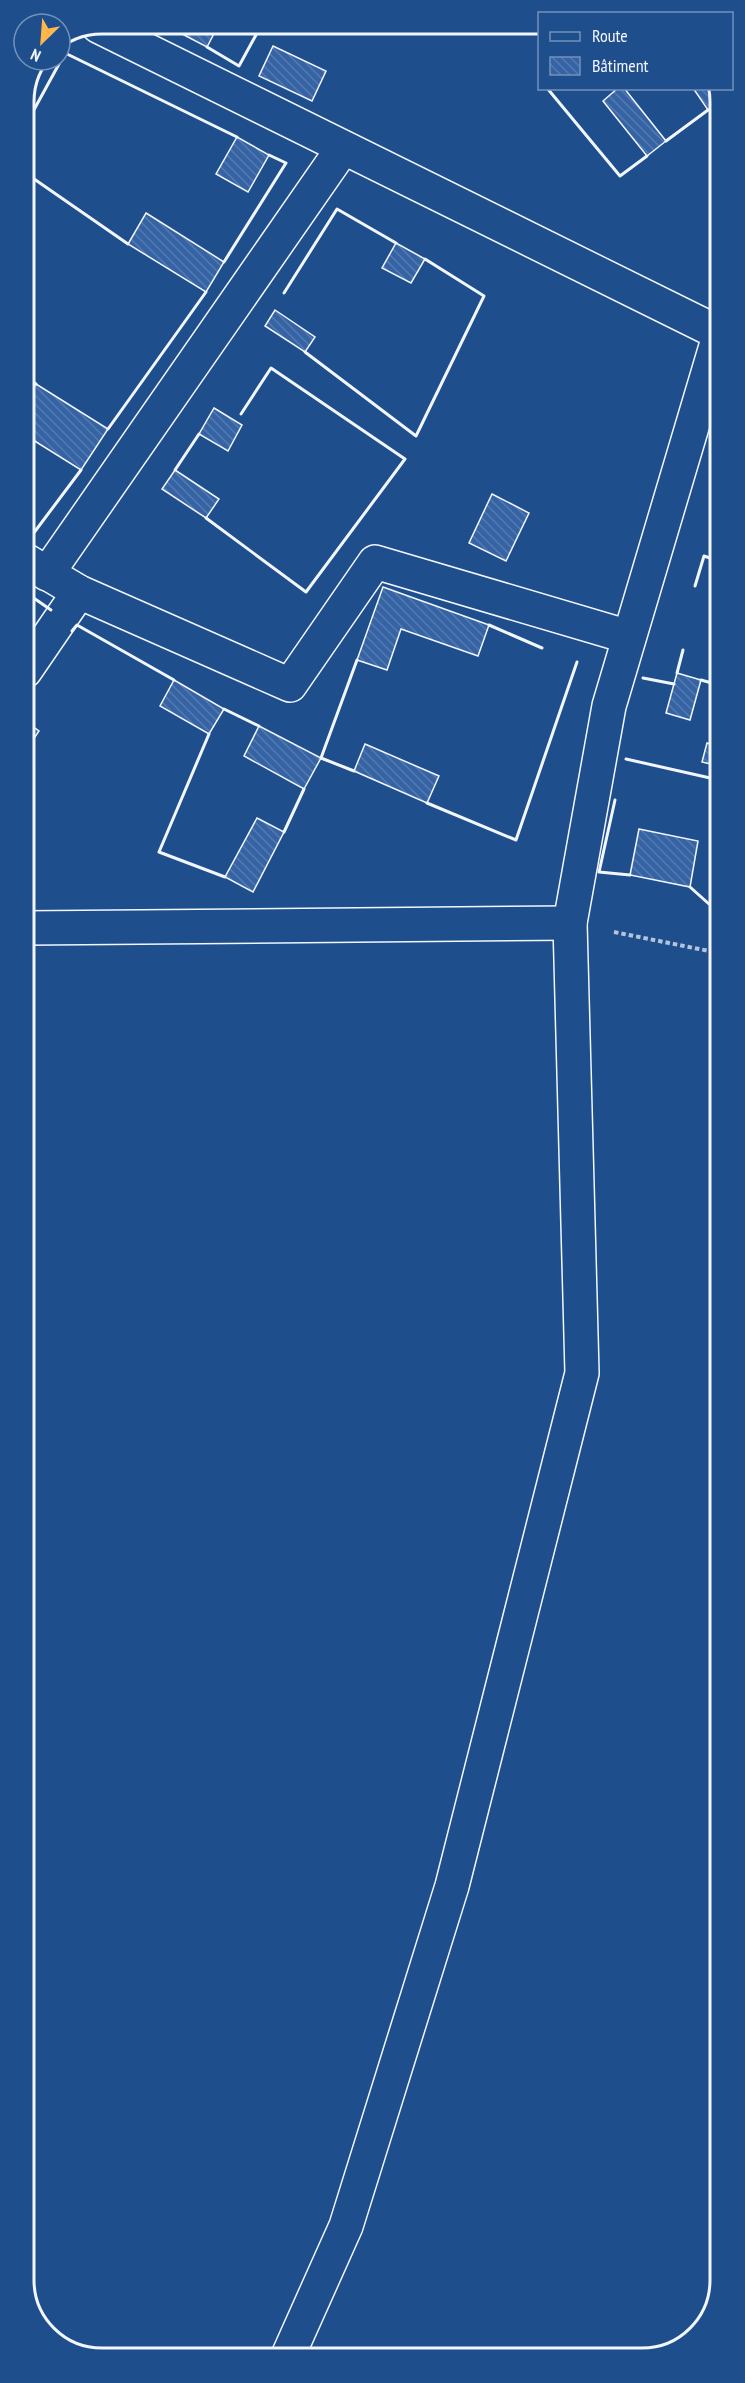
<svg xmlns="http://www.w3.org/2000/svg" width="745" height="2383" font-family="'PT Sans Narrow',sans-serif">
<defs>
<pattern id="building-back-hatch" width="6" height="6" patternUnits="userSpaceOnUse" patternTransform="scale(1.5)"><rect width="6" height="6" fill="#3563a3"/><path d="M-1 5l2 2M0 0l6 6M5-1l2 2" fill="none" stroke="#537ab1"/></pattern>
</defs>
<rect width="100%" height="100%" fill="#1f4e8c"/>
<g fill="url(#building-back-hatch)" stroke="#f2f6ff" stroke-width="1.5">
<path d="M163,24h56l-12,23z"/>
<path d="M273,46l53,25 -14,30 -53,-25z"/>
<path d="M618,88h6l42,53 -19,15 -44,-55z"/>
<path d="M693,88h25v14l-10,8z"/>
<path d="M237,137l32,18 -21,37 -32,-18z"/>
<path d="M146,213l78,49 -18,30 -78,-48z"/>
<path d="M396,243l29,16 -14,24 -29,-15z"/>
<path d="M275,310l40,27 -10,15 -40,-26z"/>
<path d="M36,384l72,45 -27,41 -56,-35 -1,-33z"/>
<path d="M214,408l28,17 -14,26 -29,-17z"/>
<path d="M175,470l44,29 -13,19 -44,-29z"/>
<path d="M492,494l37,19 -23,48 -37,-18z"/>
<path d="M383,587l106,38 -11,31 -77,-27 -14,41 -30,-10z"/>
<path d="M677,673l24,7 -11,40 -24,-7z"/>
<path d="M174,680l50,29 -15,25 -49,-28z"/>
<path d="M25,721l14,10 -14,21z"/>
<path d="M259,726l62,32 -17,31 -60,-33z"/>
<path d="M707,743l12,3v20l-17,-4z"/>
<path d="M365,744l74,32 -12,27 -73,-32z"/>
<path d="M257,818l27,14 -31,60 -28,-15z"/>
<path d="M639,829l59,12 -8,46 -60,-12z"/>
</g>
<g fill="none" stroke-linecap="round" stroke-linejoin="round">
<defs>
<g id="minor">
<path d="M98,26l621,307"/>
<path d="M25,560l54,32 211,93 85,-123 254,75"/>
<path d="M47,574l296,-426"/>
<path d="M25,671l54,-79"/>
<path d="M25,928l545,-5"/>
<path d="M287,2358l59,-132 106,-340 130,-513 -12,-450 39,-217 110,-370"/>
</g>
</defs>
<use href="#minor" stroke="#f2f6ff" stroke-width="36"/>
<path stroke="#b3c4dc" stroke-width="4" stroke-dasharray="4.5 3" stroke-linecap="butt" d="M614,932l105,21"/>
<use href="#minor" stroke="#1f4e8c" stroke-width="33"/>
<g stroke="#f2f6ff" stroke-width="3">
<path d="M207,47l32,19 23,-42"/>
<path d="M547,88l73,88 27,-20"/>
<path d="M24,128l41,-75 172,84"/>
<path d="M666,141l42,-31"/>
<path d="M24,172l104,72"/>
<path d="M224,262l62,-99 -17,-8"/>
<path d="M284,293l53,-84 59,34"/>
<path d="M305,352l111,84 68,-140 -59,-37"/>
<path d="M24,375l12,9"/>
<path d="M108,429l98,-137"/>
<path d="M175,470l24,-36"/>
<path d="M206,518l100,74 99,-133 -134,-91 -30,46"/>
<path d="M25,535l5,3 51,-68"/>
<path d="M695,586l9,-30 15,5"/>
<path d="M25,592l26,18"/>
<path d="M489,625l53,23"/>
<path d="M72,631l5,-6 97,55"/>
<path d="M677,673l6,-23"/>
<path d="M643,678l31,6"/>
<path d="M701,680l18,5"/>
<path d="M224,709l35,17"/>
<path d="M209,734l-50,118 66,25"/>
<path d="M626,759l93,21"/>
<path d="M354,771l-33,-13 36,-98"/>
<path d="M615,800l-16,72 31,3"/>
<path d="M427,803l89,37 61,-178"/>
<path d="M284,832l20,-43"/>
<path d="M690,887l19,17 10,2"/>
</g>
</g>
<path d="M0 0H745V2383H0ZM102 34H642A68 68 0 0 1 710 102V2280A68 68 0 0 1 642 2348H102A68 68 0 0 1 34 2280V102A68 68 0 0 1 102 34Z" fill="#1f4e8c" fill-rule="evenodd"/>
<path fill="none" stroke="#f2f6ff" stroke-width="3" d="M102 34H642A68 68 0 0 1 710 102V2280A68 68 0 0 1 642 2348H102A68 68 0 0 1 34 2280V102A68 68 0 0 1 102 34Z"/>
<rect x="538" y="12" width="195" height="78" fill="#1f4e8c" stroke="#7391ba" stroke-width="1.5"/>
<rect x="550" y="32" width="30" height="9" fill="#1f4e8c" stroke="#7391ba" stroke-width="1.5"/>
<text x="592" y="42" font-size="18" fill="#f2f6ff">Route</text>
<rect x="550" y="57" width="30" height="18" fill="url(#building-back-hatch)" stroke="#7391ba" stroke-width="1.5"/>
<text x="592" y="72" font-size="18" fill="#f2f6ff">Bâtiment</text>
<g transform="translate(42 42) rotate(205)"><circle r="28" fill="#1f4e8c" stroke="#7391ba" stroke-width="1.5"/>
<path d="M0-4.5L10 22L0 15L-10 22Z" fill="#ffb74d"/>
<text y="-9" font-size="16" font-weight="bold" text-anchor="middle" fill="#f2f6ff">N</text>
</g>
</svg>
